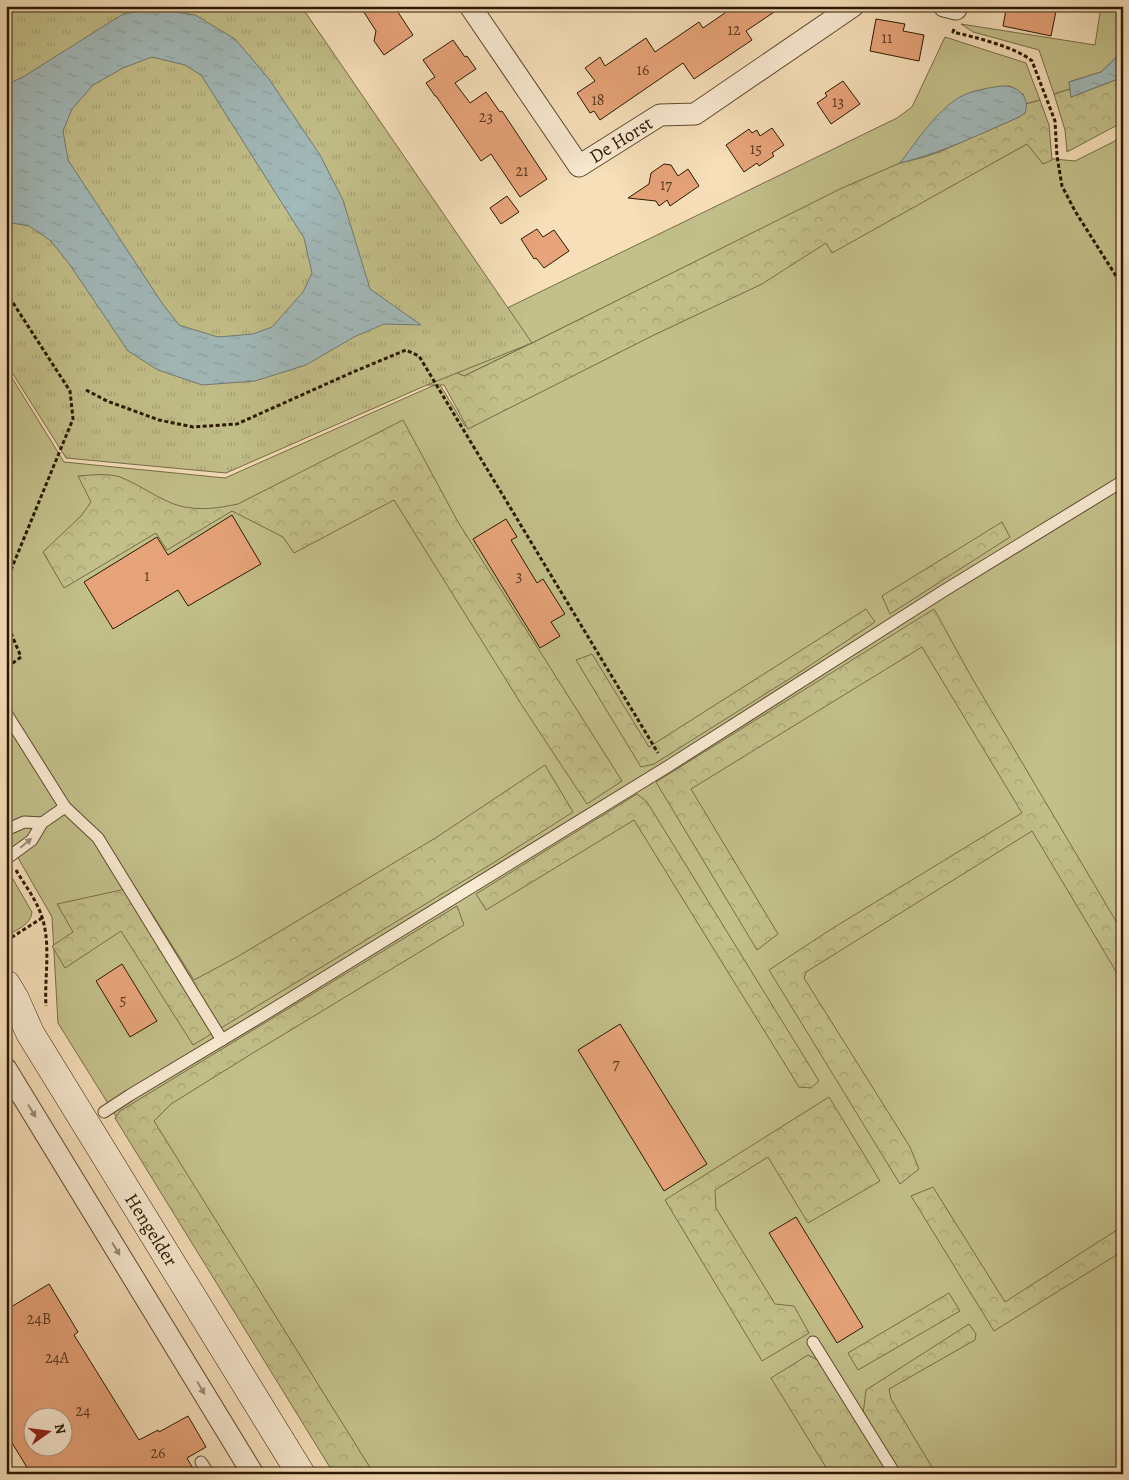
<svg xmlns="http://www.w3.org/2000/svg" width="1129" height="1480" font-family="Alegreya,serif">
<defs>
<pattern id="forest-crowns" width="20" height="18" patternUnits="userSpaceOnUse" patternTransform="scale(1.25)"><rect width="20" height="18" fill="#c3c08a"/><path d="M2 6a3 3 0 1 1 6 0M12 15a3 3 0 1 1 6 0" fill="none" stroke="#a8a475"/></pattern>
<pattern id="park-tufts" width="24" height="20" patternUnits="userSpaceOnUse" patternTransform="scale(1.25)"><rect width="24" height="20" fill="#c3c08a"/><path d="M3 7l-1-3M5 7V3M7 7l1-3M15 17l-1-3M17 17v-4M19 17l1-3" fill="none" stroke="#a8a475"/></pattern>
<pattern id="water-ripples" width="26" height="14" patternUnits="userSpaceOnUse" patternTransform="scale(1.25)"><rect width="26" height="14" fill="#a2babb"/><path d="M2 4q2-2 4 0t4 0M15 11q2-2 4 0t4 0" fill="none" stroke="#8c9f9f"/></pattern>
</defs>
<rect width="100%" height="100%" fill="#f6dfb9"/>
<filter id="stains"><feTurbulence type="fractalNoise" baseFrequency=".004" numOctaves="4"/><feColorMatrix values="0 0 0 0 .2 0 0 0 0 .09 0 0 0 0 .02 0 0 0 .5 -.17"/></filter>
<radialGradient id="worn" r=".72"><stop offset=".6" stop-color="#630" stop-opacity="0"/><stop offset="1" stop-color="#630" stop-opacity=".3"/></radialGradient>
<g fill="#c3c08a" stroke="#776c46">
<path d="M34,6h267l202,304 394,-192 15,-11 33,-70 81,26 14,37 -14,4 -3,-10 -13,-8c-46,2 -63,17 -90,51 -6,8 -12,18 -19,25 -7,6 -39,18 -49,22l173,-54 19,28 31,3 48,-24v1337h-785l-280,-451 -6,-106 -46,-80v-469l58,94 161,16 214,-95 26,43 331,-214 -264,131 -68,33 -58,-25z"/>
<path d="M1101,6h22v41l-3,7 -19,18 -32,10 1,7 -16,5 -15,-44 -66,-18 -12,-8 134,21z"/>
<path d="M7,869l25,43c-1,13 -16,18 -26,24z"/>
</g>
<g fill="url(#forest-crowns)" stroke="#776c46">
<path d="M1123,77v45l-56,30 -2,-22 -11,-36 16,-5 1,8z"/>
<path d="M1040,100l9,25 3,35 -9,4 -16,-20 -195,109 -6,-10 -64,41 -110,52 -184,93 -24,-44h-17l-21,-35 58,26 68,-33 308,-154 60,-26 21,-5 18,-6 80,-35 6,-4 1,-9z"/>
<path d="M403,420l55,102 164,259 -35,23 -64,-97 -129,-207 -100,53 -11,-16 -51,-26 -65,39 -11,-17 -92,55 -21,-36 38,-36 10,-14 -13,-26c13,-1 30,-3 42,1 21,8 39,23 60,29 20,5 39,2 58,-2z"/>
<path d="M1002,522l8,15 -120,77 -8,-18z"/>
<path d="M866,609l9,13 -78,52 -143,90 -13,3 -65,-107 16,-6 57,93z"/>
<path d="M934,609l38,69 151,255v50l-91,-152 -226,141 -2,6 106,169 9,22 -19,15 -131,-214 64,-42 189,-115 -100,-166 -231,142 87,145 -21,16 -101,-168z"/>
<path d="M545,765l28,47 -80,51 -300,182 -72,-114 -56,37 -13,-22 21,-14 -16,-28 78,-17 59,93 43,-23 200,-120z"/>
<path d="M637,794l10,8 172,279 -8,7 -12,-1 -165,-267 -148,90 -10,-16z"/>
<path d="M457,906l7,19 -216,131 -77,48 -17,17 220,353h-40l-219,-356 5,-7z"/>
<path d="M829,1097l51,84 -72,42 -40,-66 -53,33 1,18 59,96 19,2 15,27 -47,28 -97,-161z"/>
<path d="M933,1187l72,115 118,-76v25l-129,80 -83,-135z"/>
<path d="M949,1293l11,18 -102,59 -10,-17z"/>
<path d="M969,1324l7,10 -1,6 -86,49 2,10 45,75h-35l-38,-60 3,-24z"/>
<path d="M808,1355l13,7 69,112h-60l-59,-96z"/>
</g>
<path fill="url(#park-tufts)" stroke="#776c46" d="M6,6h295l231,337 -105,42 -201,88 -160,-15 -60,-95z"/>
<g fill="url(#water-ripples)" stroke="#727a71" fill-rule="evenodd">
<path d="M155,9l40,6 40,24 34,40 51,76 23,45 27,89 51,36 -37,-1 -30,13 -48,28 -51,16 -53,4 -44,-15 -30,-19 -58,-86 -19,-24 -22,-15 -17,-3 -6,2v-140l17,-8 100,-63zM152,57l33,8 16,10 103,163 8,35 -9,19 -31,35 -19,7 -35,3 -39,-12 -17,-22 -94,-143 -5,-29 9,-22 21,-24 30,-17z"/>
<path d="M1123,47v30l-52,20 -2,-15 32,-10 19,-18z"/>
<path d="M1002,86c15,-1 29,11 23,27l-6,4c-39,17 -77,36 -119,46 16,-21 38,-54 60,-66 13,-7 28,-9 42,-11z"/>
</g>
<g fill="#e7a379" stroke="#2b1902" fill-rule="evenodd">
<path d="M360,6h34l19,29 -29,20 -10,-14 2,-10z"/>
<path d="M735,6h48l-37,25 6,9 -58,39 -11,-16 -83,57 -6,-9 -4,2 -13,-20 18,-12 -10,-13 15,-11 5,9 41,-28 9,14 44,-30 4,6z"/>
<path d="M1020,6h37l-6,30 -48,-10 3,-16 13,2z"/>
<path d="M876,19l29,5 -2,7 21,4 -5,26 -49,-10z"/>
<path d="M453,40l12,17 2,-1 9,13 -21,14 15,20 16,-11 14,20 2,-1 45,68 -27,18 -29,-43 -10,7 -45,-65h-1l-9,-13 9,-6 -12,-17z"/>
<path d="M843,81l17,23 -29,20 -14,-21 10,-7 -2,-3z"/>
<path d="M772,128l12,17 -12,8 2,3 -15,10 -2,-3 -13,9 -18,-27 23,-16 3,4 5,-3 3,6z"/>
<path d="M664,164l7,1 7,11 10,-7 11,17 -29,20 -3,-6 -8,6 -3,-5 -28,-3 21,-14 2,-11z"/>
<path d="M507,196l12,16 -18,12 -11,-16z"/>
<path d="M537,229l6,8 11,-7 15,21 -25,17 -8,-10 -2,1 -13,-20z"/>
<path d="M232,515l29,49 -73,42 -10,-16 -65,39 -29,-47 73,-45 11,18z"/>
<path d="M506,519l11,18 -6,3 26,43 6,-4 22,35 -14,8 9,14 -20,12 -67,-109z"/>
<path d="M122,964l35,57 -27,16 -34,-56z"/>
<path d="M620,1024l87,140 -43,27 -86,-141z"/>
<path d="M796,1217l67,110 -26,16 -68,-110z"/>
<path d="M49,1284l29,48 -4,3 65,105 19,-10 1,2 29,-16 18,31 -19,11 9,16h-165l-25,-41v-123zM32,1418h30v30h-30z"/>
</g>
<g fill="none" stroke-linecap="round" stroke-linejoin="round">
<defs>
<g id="service">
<path d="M6,713l59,94 33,31 124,202"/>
<path d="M6,830l18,-8 18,1"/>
<path d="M6,859l26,-19 10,-17 23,-16"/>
<path d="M104,1112l26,-17 135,-81 402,-247 278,-177 178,-109"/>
<path d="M813,1342l82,132"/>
<path d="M201,1462l8,12"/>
</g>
<g id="minor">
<path d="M470,6l109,160 81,-51 35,-1 158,-108"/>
<path d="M944,6l12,3v-3"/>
<path d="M6,1069l247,405"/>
</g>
<path id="secondary" d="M6,984l9,15 15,34 271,441"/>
</defs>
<use href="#service" stroke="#5e4a30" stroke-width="13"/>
<use href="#minor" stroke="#5e4a30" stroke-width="23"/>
<use href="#secondary" stroke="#2b1902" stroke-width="29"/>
<g stroke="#2b1902" stroke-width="3" stroke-dasharray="4 2.5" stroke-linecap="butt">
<path d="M6,16l14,-10"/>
<path d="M954,29l-1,3c21,5 63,15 79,29l23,60 2,35 5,30 13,25 48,76"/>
<path d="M6,292l64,99 3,28 -67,163"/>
<path d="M86,390l21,11 52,19 34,7 44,-3 116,-52 53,-22 13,6 239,397"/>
<path d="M6,621l15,36 -15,11"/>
<path d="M16,870c7,12 16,24 22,37 15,31 6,67 8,99"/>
<path d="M6,941l36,-23"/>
</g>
<use href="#service" stroke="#f9ead2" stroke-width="11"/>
<use href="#minor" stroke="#f9ead2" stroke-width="21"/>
<use href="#secondary" stroke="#f9ead2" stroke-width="28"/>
</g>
<defs><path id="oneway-solid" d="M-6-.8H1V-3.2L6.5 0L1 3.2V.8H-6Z" transform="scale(1.25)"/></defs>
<g fill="#9c8c74">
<use href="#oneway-solid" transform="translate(26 843) rotate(-40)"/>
<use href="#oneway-solid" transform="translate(32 1111) rotate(59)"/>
<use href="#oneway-solid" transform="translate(116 1249) rotate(59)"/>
<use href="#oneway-solid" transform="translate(201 1388) rotate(59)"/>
</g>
<g text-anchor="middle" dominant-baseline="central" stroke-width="4" stroke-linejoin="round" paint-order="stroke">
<g font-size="16" fill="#5a3c20">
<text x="734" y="30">12</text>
<text x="887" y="38">11</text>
<text x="643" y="70">16</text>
<text x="598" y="100">18</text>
<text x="838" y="102">13</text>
<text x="486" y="117">23</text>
<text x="756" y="149">15</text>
<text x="522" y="171">21</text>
<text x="666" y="185">17</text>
<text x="147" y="576">1</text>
<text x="519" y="576">3</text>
<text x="123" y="1000">5</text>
<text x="616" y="1064">7</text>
<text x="39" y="1319">24B</text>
<text x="57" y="1358">24A</text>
<text x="83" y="1411">24</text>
<text x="158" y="1453">26</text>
</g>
<g font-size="19" fill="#2b1902" stroke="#f9ead2">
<text transform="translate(621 140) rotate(-32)">De Horst</text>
<text transform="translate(151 1230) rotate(58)">Hengelder</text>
</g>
</g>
<rect width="1129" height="1480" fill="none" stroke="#f6dfb9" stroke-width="25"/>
<rect x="8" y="8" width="1114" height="1465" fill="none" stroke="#2b1902" stroke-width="2.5"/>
<rect x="12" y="12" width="1104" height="1455" fill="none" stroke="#2b1902"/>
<g transform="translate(48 1432) rotate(76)"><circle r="24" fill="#f9ead2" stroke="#a7967f"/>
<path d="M0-4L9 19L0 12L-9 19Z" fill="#8f2418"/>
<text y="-8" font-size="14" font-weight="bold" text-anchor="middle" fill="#2b1902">N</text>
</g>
<rect width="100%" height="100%" filter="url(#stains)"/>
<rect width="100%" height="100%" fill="url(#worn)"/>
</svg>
